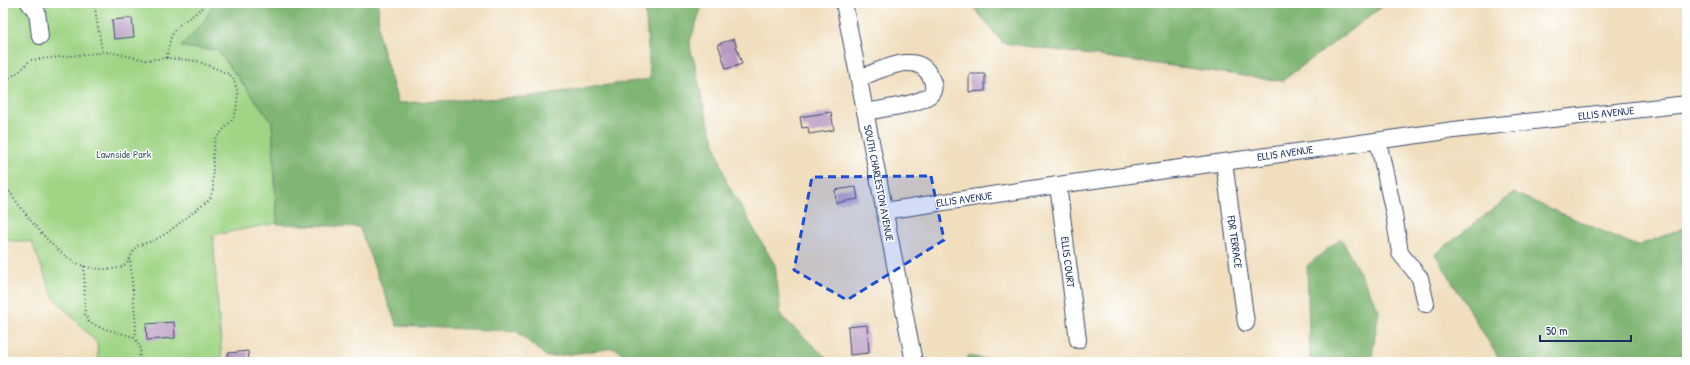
<svg xmlns="http://www.w3.org/2000/svg" width="1690" height="365" font-family="'Patrick Hand',sans-serif">
<rect width="100%" height="100%" fill="#fff"/>
<filter id="ink" filterUnits="userSpaceOnUse"><feTurbulence type="fractalNoise" baseFrequency=".025" numOctaves="2"/><feDisplacementMap in="SourceGraphic" scale="8" xChannelSelector="R" yChannelSelector="G"/><feConvolveMatrix kernelMatrix="1 2 1 2 8 2 1 2 1" color-interpolation-filters="sRGB"/></filter>
<filter id="wash" filterUnits="userSpaceOnUse"><feTurbulence type="fractalNoise" baseFrequency=".012" numOctaves="4" result="noise"/><feDisplacementMap in="SourceGraphic" scale="16" xChannelSelector="R" yChannelSelector="G"/><feGaussianBlur stdDeviation="0.9" result="paint"/><feColorMatrix in="noise" values="0 0 0 0 0 0 0 0 0 0 0 0 0 0 0 0 0 1.4 0 .05"/><feComposite in="paint" operator="in"/></filter>
<g filter="url(#wash)">
<rect width="100%" height="100%" fill="#f0debd"/>
<path fill="#a0d586" stroke="#5e8272" d="M3,3h211l-11,20 -22,24 36,3 55,72 5,101 -64,12 9,127h-124l-1,-19 -44,-46 -21,-55 -29,-2z"/>
<g fill="#80b673" stroke="#4e7268">
<path d="M214,3h164l1,34 19,66 127,-6 125,-18 -5,-76h58l-13,38 1,10 4,13 8,41 24,78 48,82 6,51 50,46h-198l-18,-14 -68,9 -31,-26 -119,-5 -38,-99 -82,-3 -5,-102 -55,-72 -36,-3 22,-24z"/>
<path d="M970,3h417l-105,78 -279,-38z"/>
<path d="M1514,193l123,53 50,-19v135h-186l-66,-108z"/>
<path d="M1341,238l38,72 -8,52h-61l-3,-96z"/>
<path d="M968,356l38,6h-41z"/>
</g>
<g id="blocks">
<g fill="#b79ac1">
<path d="M132,18l2,19 -20,2 -2,-19z"/>
<path d="M734,39l8,25 -16,5 -8,-25z"/>
<path d="M969,74h16v17l-16,1z"/>
<path d="M831,112l3,18 -25,4 -1,-7 -6,1 -2,-11z"/>
<path d="M856,187l2,12 -22,4 -1,-13z"/>
<path d="M174,322l1,16 -28,2 -1,-16z"/>
<path d="M867,325l2,28 -19,2 -2,-28z"/>
<path d="M248,351l1,11h-21v-9z"/>
</g>
</g>
</g>
<g filter="url(#ink)">
<use href="#blocks" fill-opacity="0" stroke="#3b496c" stroke-width="1"/>
<g fill="none" stroke-linecap="round" stroke-linejoin="round">
<defs>
<g id="minor">
<path d="M29,3l8,9 3,24"/>
<path d="M844,3l70,359"/>
<path d="M859,78c21,-7 60,-30 72,0 3,6 4,12 -1,17 -15,11 -47,13 -65,17"/>
<path d="M1378,141l16,73 6,39 20,25 6,26"/>
<path d="M1224,162l22,161"/>
<path d="M1058,185l20,155"/>
<path d="M884,211l174,-26 396,-55 233,-26"/>
</g>
</defs>
<use href="#minor" stroke="#3b496c" stroke-width="18"/>
<g stroke="#3b496c" stroke-width="2" stroke-dasharray="1 3" stroke-linecap="butt">
<path d="M94,3l8,48"/>
<path d="M167,58c4,-40 17,-31 40,-55"/>
<path d="M3,82l17,-11 10,-11 79,-8 37,8 21,-2 30,3 32,13 4,4 5,14 -2,20 -3,7 -18,20 -2,15v35l-3,10 -43,34 -12,7 -18,6c-4,5 -7,13 -11,18 -6,5 -13,5 -20,5 -10,0 -19,-1 -27,-5 -27,-11 -60,-58 -76,-82"/>
<path d="M84,266l1,48 4,8 10,5 35,10 2,-4v-6l-6,-69"/>
<path d="M134,337l7,12 -3,13"/>
</g>
<use href="#minor" stroke="#fff" stroke-width="16"/>
</g>
</g>
<path fill="#1d4ed8" fill-opacity="0.2" stroke="#1d4ed8" stroke-width="3" stroke-dasharray="8 5" stroke-linejoin="round" d="M931,176l13,64 -97,60 -53,-30 18,-93z"/>
<g text-anchor="middle" dominant-baseline="central" stroke-width="3" stroke-linejoin="round" paint-order="stroke">
<g font-size="11" fill="#1b2f5e" stroke="#fff">
<text transform="translate(1606 113) rotate(-6)">ELLIS AVENUE</text>
<text transform="translate(1285 153) rotate(-8)">ELLIS AVENUE</text>
<text transform="translate(879 183) rotate(79)">SOUTH CHARLESTON AVENUE</text>
<text transform="translate(964 199) rotate(-8)">ELLIS AVENUE</text>
<text transform="translate(1235 242) rotate(82)">FDR TERRACE</text>
<text transform="translate(1068 262) rotate(83)">ELLIS COURT</text>
</g>
<g font-size="11" fill="#43616a" stroke="#fff">
<text x="124" y="154">Lawnside Park</text>
</g>
</g>
<rect width="1690" height="365" fill="none" stroke="#fff" stroke-width="16"/>
<path d="M1540 335v6h91v-6" fill="none" stroke="#1b2f5e" stroke-width="2"/>
<text x="1546" y="335" font-size="12" fill="#1b2f5e" stroke="#ffffff" stroke-width="3" paint-order="stroke">50 m</text>
</svg>
